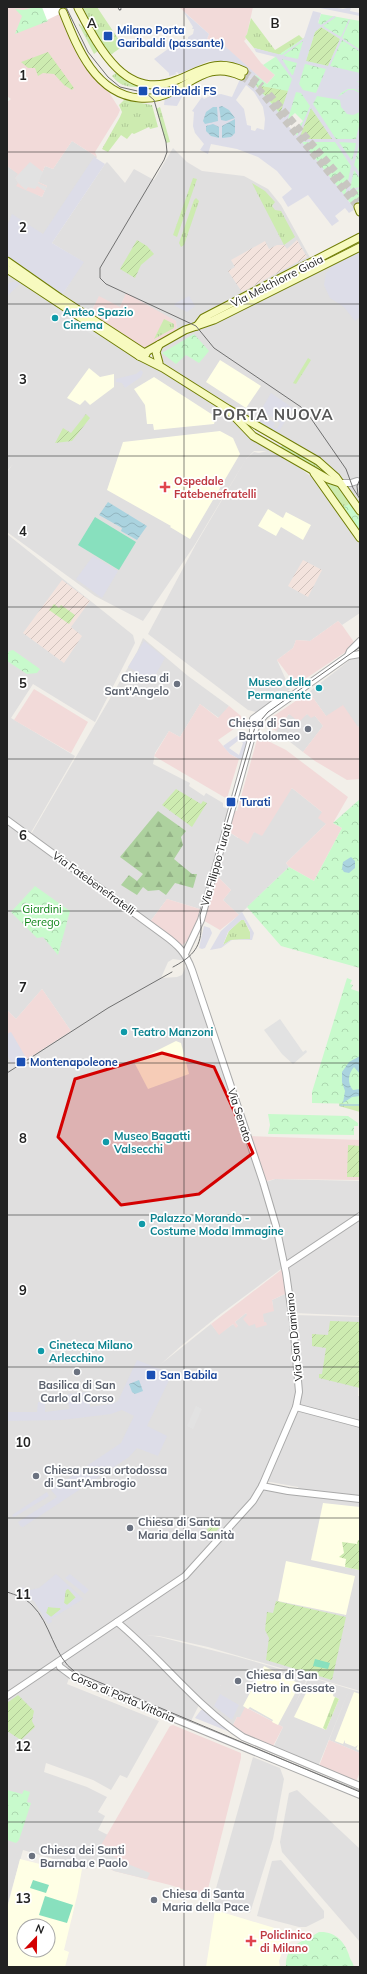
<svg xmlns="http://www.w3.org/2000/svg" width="367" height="1974" font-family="Mulish,sans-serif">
<defs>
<pattern id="military-furrows" width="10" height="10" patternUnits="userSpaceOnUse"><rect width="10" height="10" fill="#f3e3dd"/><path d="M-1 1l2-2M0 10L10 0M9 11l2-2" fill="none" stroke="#d0c2bd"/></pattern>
<pattern id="grass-tufts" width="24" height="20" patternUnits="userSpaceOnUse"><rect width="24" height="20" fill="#cdebb0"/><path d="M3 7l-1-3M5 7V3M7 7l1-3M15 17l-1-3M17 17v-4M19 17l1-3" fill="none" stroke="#b0c997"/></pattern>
<pattern id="forest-firs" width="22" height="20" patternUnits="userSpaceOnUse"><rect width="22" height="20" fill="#add19e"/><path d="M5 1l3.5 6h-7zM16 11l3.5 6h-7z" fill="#95b388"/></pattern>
<pattern id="park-crowns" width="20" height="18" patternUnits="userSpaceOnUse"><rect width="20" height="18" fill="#c8facc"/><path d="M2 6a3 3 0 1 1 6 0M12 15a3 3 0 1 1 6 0" fill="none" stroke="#acd6af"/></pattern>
<pattern id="garden-furrows" width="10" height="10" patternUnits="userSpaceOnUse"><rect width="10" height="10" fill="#cdebb0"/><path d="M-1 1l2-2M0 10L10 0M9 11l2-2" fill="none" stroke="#b0c997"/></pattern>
<pattern id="water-waves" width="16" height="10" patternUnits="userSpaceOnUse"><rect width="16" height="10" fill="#aad3df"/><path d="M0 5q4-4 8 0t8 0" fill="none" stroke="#92b5bf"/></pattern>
</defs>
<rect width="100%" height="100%" fill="#f2efe9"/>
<g fill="#e0dfdf">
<path d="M72,141l25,16 -55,84 28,19 -20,31 -43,-31v-94l12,8 17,20 6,3 5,-11 -9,-4 7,-16 8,3z"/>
<path d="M173,148l14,14 15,9 42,5 24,13 13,16 31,56 -117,64 165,-78v259l-18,-26 -182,-117 -1,-17 18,-12 -1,-13 -52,-23 -4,9 -25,-3 -6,12 -29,-18 23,-36 -31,-19 53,-79 2,-2 2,2 16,19 9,-14 20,11z"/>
<path d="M7,270l220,140 46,38 44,33 43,63v69l-18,12 -4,-4 -28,20 -14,-1 -3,8 -16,12 13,29 -30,21 -4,2 -8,-2 -100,-76 48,-90 50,-85 8,-7 5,1 8,-2h-13l-8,8 -52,87 -51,75 -48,-25 -88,-64v-60l6,-8 -6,7z"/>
<path d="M7,534l126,101 2,8 -40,79 -62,-38 -22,34 64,38 -46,80 -22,-16z"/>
<path d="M143,638l45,38 41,30 -10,12 -19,-14 -20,33 -11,-6 -14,22 -2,11 31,16 6,3 -1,3 15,10 2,-3 17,10v4l8,3 -28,100 -36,-11 -18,24 -119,-87 107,-184z"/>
<path d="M360,652v74l-2,1 -32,-11 -17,-24z"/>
<path d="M289,714l14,3 4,-3 8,2 8,10 -20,26 -27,-21z"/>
<path d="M292,788l30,24 4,12 -40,39 3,4 -50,48 -16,-15 8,-10 -17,-17 12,-43 12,8 17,-6z"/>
<path d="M7,821l173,126 7,14 -14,-2 -5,3 -7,16 16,-1 5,-2 5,-11 76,219 12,-4 85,2v135l-65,-3 -10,-47 -67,50 -37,30 -20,18 50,-40 8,10 14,-10 5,2 -3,-4 11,-9 9,10 9,-1 -2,-8 11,-8 -1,-6 17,-8 10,96 -3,19 64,17v73l-61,-8 -1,-2 -33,-6 -45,58 -42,39 -61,44 83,81 -10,20 -120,-48 -3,9 92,37 -32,57 -7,-3 -9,15 -18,-10 -47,-17 -2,9 43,15 20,10 -9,15 7,4 -7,14 10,5 -21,34 -64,-19 -16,56v-873l14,30 50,-32 -29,-42 -26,30 -9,-9z"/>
<path d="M295,1315l65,2 -2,79h2v26l-62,-16z"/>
<path d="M265,1489l95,12v190l-152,-44 -49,-11 -26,-1 -14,-13 50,-31 10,-8 73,-78z"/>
<path d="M139,1634l21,3 75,19 -15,30 15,-30 73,21 -13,27 14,-27 51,15v61l-31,-13 20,-50 -32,79 -45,-19 11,-23 -37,-20 -6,11 -3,-1 -6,12 -22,-19 3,-5 -3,4 -75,-74z"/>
<path d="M253,1757l27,11 4,11 -11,60 -23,74 -36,-11 -1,-3z"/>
<path d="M297,1790l63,59v93l-78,-90 -2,-10 9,-49z"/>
<path d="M281,1860l43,51v7l-18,9h-7l-42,-11 15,-55z"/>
</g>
<g fill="#f2dad9">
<path d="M7,7h53l9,21 51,82 -2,5 -23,37 2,5 -25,-16 -19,28 -8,-3 -7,16 9,4 -5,11 -26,-11 2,-3 -3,-5 3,-4 -11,-8v-64l4,-3 -4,-3z"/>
<path d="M179,7h74l-6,27 -2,3 1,2 -2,2 17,22 14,12 -8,9 -50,-44 -3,3 -6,-1 -1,-3 2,-5z"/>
<path d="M126,293l50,28 1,13 -33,18 -55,-36 10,-20 21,11z"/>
<path d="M338,621l4,4 14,20 -60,40 -19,-25 16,-12 3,-8 14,1z"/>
<path d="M34,689l54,33 -17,31 -57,-33z"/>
<path d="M309,692l17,24 17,-11 15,22 2,-1v53l-13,1 -32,-19 -12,-9 20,-26 -8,-10 -4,2 -4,-4 -8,8 -10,-8 -13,17 -5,-3 -2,-9z"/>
<path d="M200,704l18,14 11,-12 12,10v8l-23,16 12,14 9,5 -11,36 1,5 -75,-44 15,-25 11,6z"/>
<path d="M258,736l28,14 62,47 -15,26 9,5 -28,53 -25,-14 -3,-4 40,-39 -8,-6 4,-6 -30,-24 -30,48 -8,-4 -6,12 -22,-14 5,-20 6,1z"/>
<path d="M214,873l17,17 -8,10 16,15 -19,15 -19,-11z"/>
<path d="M167,899l36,11 -10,26 -13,11 -31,-24z"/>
<path d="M42,989l29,42 -50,32 -14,-30v-23l9,9z"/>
<path d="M248,1136l112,4v40l-85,-1 -12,3z"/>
<path d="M285,1267l4,25 -17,8 2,11 -11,3 1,8h2l1,3 -11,3 -1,-4 -6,2 -6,-7 4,-4 -1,-2 -11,9 3,4 -2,2 -3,-4 -14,11 -8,-11z"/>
<path d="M245,1707l38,20 -12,23 -40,-21 6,-12h3z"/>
<path d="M173,1725l68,28v5l-35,139 -36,-12 -56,-14 -21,-12 77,-133z"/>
<path d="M329,1740l31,13v19l-5,12 -37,-15z"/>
</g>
<g fill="#ffffe5" fill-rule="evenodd">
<path d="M220,360l41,26 -15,22 -40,-26z"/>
<path d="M89,368l11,9 14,-3v13l-24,18 -5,-5 -5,5 -13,-7z"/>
<path d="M154,377l62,40 -2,7 -60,6 -1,-6h-6l-2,-19 -11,-16z"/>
<path d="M220,431l13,7 7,16 -50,85 -20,-12 1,-1 -64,-36 16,-48z"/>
<path d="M268,509l15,9 3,-6 25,13 -8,15 -22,-13 -5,9 -18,-10z"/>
<path d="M176,1041l5,2 8,31 -41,15 -14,-27z"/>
<path d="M323,1503l37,4 -1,63 -48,-10z"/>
<path d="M286,1561l69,15 -9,39 -68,-14z"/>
<path d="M264,1666l36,18 -22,41 -6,-3 1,-2 -23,-13 -2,2 -5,-3z"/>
<path d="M310,1685l6,4 9,4 2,-4 7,2 -1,5 6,3 -13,31 -32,-13z"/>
<path d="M354,1692l6,2v57l-4,-2 2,-4 -3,2 -10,-4v-3l-2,4 -8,-3z"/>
<path d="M49,1858l33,11 -4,23 -14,58 5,2 -4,15h-58v-58l13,-50 24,6 3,-2zM24,1926h24v24h-24z"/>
<path d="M215,1910l79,24 5,4 -14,6 -6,17 1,6h-74z"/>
</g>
<g fill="url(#military-furrows)">
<path d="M297,240l10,17 -65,35 -14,-21 7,-4 -4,-7 34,-19 4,8 8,-4h7l3,4z"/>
<path d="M303,560l19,10 -14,27 -20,-11z"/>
<path d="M62,580l28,21 -19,26 11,9 -18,27 -41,-30z"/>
</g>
<g fill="url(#grass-tufts)">
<path d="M83,7h14l26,39 -14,10 -4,-8 -2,1z"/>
<path d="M251,18l24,32 24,-15 4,4 -24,16 -25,-7 -9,-11 2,-3z"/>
<path d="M78,23l10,9 10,19 -4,3z"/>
<path d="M117,72l23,14v1c-13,0 -20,-1 -28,-11z"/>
<path d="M124,100l28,5 6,22 -8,2 -1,-2 -15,7 -2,-1 -5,6 -6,-4 -13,17 -6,-3 18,-32 2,-5 -3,-7z"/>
<path d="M160,107l10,35 -4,1 -10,-34z"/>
<path d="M193,178l4,1 -20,58 -4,-2z"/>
<path d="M252,183l13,8 10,11 -3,4 3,4 6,1 14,26 -11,8z"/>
<path d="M196,198l3,3 -15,44 -3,2 -2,-4 15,-43z"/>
<path d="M164,319l10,5v4l-20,11z"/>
<path d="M308,358l3,2 -15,24 -3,-1z"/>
<path d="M283,443l27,15 21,17 -2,2 -49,-28z"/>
<path d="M323,480l17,6 20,29v18z"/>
<path d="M241,920h3l6,12v7l-19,1 -8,5 6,-14z"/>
<path d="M339,1103l21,1v8l-21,-6z"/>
<path d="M68,1589l8,9 -9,7 -3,-2 1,-12z"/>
<path d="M48,1607l12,1 1,1 -10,8 -5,-4z"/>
<path d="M335,1697l4,2 -13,31 -3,-2z"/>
</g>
<path fill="url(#forest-firs)" d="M158,811l28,20 -5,6 2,8 -9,14 18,15h5l-4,14 -18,-5 -9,12 -7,-5 -11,1 -5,-4 -6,8 -16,-10 8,-10 8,6 6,-7 -23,-17z"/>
<g fill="url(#park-crowns)">
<path d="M36,7h6l6,14 -33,13 7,-18 -7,-7 8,1z"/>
<path d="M321,14l39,7 -1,27 1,1v156l-5,4 -62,-78 10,-10 -8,-8 -10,9 -36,-40 7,-7 11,9 8,-9 -12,-10 53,-35z"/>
<path d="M194,334l15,17 -10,12 -13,-8 -10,9 -14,-11z"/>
<path d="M349,504l11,15v11l-16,-23z"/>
<path d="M13,650l27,19 -3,4 -10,1 -20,-13v-6l2,-4z"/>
<path d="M360,799v169l-79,-22 -34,-39 42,-40 25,14 28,-53 -9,-5z"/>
<path d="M35,886l35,25 -12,44 -15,-18 -6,1 -26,-26z"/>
<path d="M347,978l5,2 -2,4 3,1 -2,4 9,3v112l-48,-1v-11z"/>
<path d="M268,1114l80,2 10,7v3h-4v9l-86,-1 2,-9z"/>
<path d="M7,1790l15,4 2,-4 6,2 -3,10 4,1 -12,37 -3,3 -9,-3z"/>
<path d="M319,1932c16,-1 26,10 30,23 1,5 4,7 5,12h-68c-1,-23 17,-25 33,-35z"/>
</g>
<g fill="url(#garden-furrows)">
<path d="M321,27l19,12 -12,27 -22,-5 9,-29z"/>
<path d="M48,52l26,36 -2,2 -8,-5 -10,-11 -11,-1 -5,3 -3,-8h-7l-7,-6z"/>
<path d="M256,85l32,6 -7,23z"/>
<path d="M311,108l22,31h-32l-2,-3z"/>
<path d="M137,240l10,6 7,8 -13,11 -6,13 -15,-9z"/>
<path d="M86,414l4,4 -18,23 -17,2 8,-15 8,5z"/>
<path d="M54,604l5,4 2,-3 14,10 -6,9 -20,-14z"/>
<path d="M176,789l25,15 2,-3 4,2 -15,24 -30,-22z"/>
<path d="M348,1145l12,1v31h-13z"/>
<path d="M330,1321l30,1v66l-41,-10v-4h3l4,-26 -14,-2v-12l16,1z"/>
<path d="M215,1521l5,6 -11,12 -6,-5z"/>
<path d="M358,1540h2l-1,30 -14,-3 1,-8 -7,-2 5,-4 -2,-11 15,2z"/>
<path d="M276,1601l70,16 -14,63 -66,-20 3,-22 -4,-8 2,-18 6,1z"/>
<path d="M18,1695l16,16 -2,10 3,6 -14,13 -14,-9v-28z"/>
</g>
<g fill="#88e0be">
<path d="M95,517l41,25 -17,28 -41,-25z"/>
<path d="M315,1659l15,4 -2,6 -15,-3z"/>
<path d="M33,1880l16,5 -3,8 -16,-5z"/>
<path d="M45,1896l28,9 -6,18 -28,-8z"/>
</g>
<g fill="#e2e2e2">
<path d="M30,162l13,10 -5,11 9,4 -2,4 -8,-5 -2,3 -7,-2 -2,3 -8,-7 -3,-5z"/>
<path d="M52,302l49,33 -3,4 -49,-34z"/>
<path d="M280,1019l23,33 3,-2 1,2 -14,12 -11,-10 -18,-24z"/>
<path d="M196,1406l6,3 -9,20 -6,-3z"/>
<path d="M99,1848l24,14 27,11 -3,6 -33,-8 -21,-12z"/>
</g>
<g fill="#dddde8" fill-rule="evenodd">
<path d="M315,7h17l11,2 8,-2 -1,4 10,2v3z"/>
<path d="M183,11l26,23 -2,5 1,3 6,1 3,-4 50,45 -11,-9 -6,4 30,35 12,-35 -16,-22 -20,-5 -2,-4 28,7 22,-17 9,-27 8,2 -3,10 3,2 13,-9 2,1 -13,9 18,11 8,-18 1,1 -8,18 17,11v2l-17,-11 -12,26 30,7v9l-4,-1 4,2v3h-2l2,1v3l-7,-2 6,2 1,2 -6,-3h-6l-7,4 -3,4 10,-7h6l6,3v19l-7,3 -6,-1 -6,-7 -1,-7 -23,-4 -4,8 23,35h20l4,-18v21l-6,23 6,8v6l-6,-9 -4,19 10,-2v2l-10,2 -2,6h-3l10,12 -6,4 -4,-5 -10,8 4,5 -7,5 -24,-31 -20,12 -6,-10 10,-8 -15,-18 -19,-14 -21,-8 -26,-5 -3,10 -8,-4 4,-6 -9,-11 -2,-7 1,-14 -2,-1 10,-14 2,2 6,-3 11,-2 11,3 13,-29 -14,-6 -22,-1 -30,13 -2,-2 -2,1 2,1 -8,2v-3l-15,-14 28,-20 1,2 5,-2v-2l5,-3 1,-5h-2l1,-2zM321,27l19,12 -12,27 -22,-5 9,-29zM303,41l-5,18 -14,-3v-1zM282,59l15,4 -4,12h-1zM305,64l21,5 -10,24 -13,-3 -4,-6zM246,85l8,7 9,15 2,12 -1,11 -7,-2 -2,3 -4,-1v-4l-4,-1 -3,-16 -8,-9zM296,92l5,1 9,13 -13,30 -12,-14 3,-3zM311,108l21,31h-33zM302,142h33l16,24 -6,30zM339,142l17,1 -4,18z"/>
<path d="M187,87l-10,19 -13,-1 1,-8z"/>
<path d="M94,157l11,7 -53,79 32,19 -22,33 -55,-38v-31l5,-12 31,20z"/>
<path d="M360,251v66l-5,4 -11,-14 -14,-9 -6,-13 2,-12 7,-7z"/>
<path d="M18,281l3,2 -14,13v-11l4,-3z"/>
<path d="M189,296l6,10 -8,6 -12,-6 -1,-2z"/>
<path d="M141,370l2,2 -2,5 -16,11 -3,-5 -6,-1v-3l20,-5z"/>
<path d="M271,393l22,15 -15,25h-2l-21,-13zM262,412l14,7v1l4,3 -3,6 -4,-2 2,-4 -10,-6 -2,4 -5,-3z"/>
<path d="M93,556l25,15 -16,27 -26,-19z"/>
<path d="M144,641l21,17 -13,23 -24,-14z"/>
<path d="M244,731l5,3 -7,25h-3l-9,-5 -7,-8zM239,740l4,3 -4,12 -10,-7z"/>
<path d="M242,912l12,21 -2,7h-20l-11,8 -11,2 11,-19zM241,920h3l6,11v8l-19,1 -8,5 5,-13z"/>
<path d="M204,926l6,2 2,5 -7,15 -3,1 -3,-1z"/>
<path d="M11,1032l14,24 -13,8 -5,-9v-21z"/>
<path d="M137,1360l35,14 -25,52 20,10 -9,20 -21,-8 -8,9 -106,70 -3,-1 -2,-4 39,-25 -6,-7 70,-47 13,-27 -12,-6 -11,4 -49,6 -55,1v-9h30l1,-10h7v10l24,-3 -1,-15 21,-2 1,15 22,-3 6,-3z"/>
<path d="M47,1492l2,4 -33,20 -3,1 -1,-2z"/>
<path d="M56,1574l27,25 -32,20 1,3 -4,2 -14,-23 -15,-9 2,-5 9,3 9,-2zM66,1589h3l7,8 -9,8 -3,-2zM48,1607l12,1 1,1 -10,8 -5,-4z"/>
<path d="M70,1574l19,16 -4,4 -20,-16z"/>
<path d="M220,1694l19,11 -7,15 -18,-14z"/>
<path d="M201,1710h2l27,22 -35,-14z"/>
</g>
<g fill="url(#water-waves)">
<path d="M222,106l7,4 6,8 -9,3 -5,-1 -2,-13z"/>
<path d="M213,107h4l1,14 -13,3 -2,-3 3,-9z"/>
<path d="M235,119v14l-4,4 -9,1v-12z"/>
<path d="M213,124l6,3v11l-8,-2 -5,-5v-5z"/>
<path d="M108,502l39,24 -10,14 -16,-9 1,-3 -23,-13z"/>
<path d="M351,857l4,4v7l-6,5 -5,-1 -2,-3 1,-7z"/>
<path d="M360,1056v18l-6,-7c-6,7 -7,16 -1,23l7,-1v7l-8,1 -9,6 2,-12 -3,-9v-10l7,-10z"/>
<path d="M139,1380l4,11 -8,3 -3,-2 -3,-8z"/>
</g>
<path fill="#fff" d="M42,7h32l-27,13z"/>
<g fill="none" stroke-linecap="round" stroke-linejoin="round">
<path stroke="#aad3df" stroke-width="1.5" d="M340,1105h20"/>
<g stroke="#c8c6c1" stroke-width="7" stroke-dasharray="7 3.5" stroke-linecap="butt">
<path d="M244,71l18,15"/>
<path d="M241,76l15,10 102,121"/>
<path d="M269,94l91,106"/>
</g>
<defs>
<g id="tertiary">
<path d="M340,483h11l6,-2"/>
<path d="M348,656l2,-5 10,-10"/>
<path d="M253,732v-13l31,-23 11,-1"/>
<path d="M7,820l157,115c14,10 22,18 28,35l71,212 13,44 10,47 7,49 6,70 -3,15 -34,79 -9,15 -68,75 -178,120"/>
<path d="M185,954l16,-34 51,-184 6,-13 7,-8 83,-59 12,-2"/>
<path d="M285,1266l75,-50"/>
<path d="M296,1407l64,17"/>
<path d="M262,1486l26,5 72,8"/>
<path d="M117,1622c44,36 78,83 126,115l117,49"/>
<path d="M58,1662l2,5 15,11 285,117"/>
</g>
<g id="secondary">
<path d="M78,8c20,38 47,94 99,72 25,-10 39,-22 67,-9"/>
<path d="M63,12c14,35 32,82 76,86 11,1 22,-1 32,-6 25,-12 40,-30 70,-16"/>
<path d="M358,207l2,5"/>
<path d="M7,261l53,37 86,56"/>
<path d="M7,269l132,87 24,12 65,41 90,52 18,16 24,34"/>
<path d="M197,326l6,-8 157,-81"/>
<path d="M159,345l-3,7 3,11"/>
<path d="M139,356l46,-26 29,-10 146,-73"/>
<path d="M229,411l24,25 75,43 12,4"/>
<path d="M314,473l46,65"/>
</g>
</defs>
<use href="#tertiary" stroke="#a9a9a9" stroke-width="8"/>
<use href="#secondary" stroke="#707d05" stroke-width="9"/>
<use href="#tertiary" stroke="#fff" stroke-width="6"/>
<use href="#secondary" stroke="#f7fabf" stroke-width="7"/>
<g stroke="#707070" stroke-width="1">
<path d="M66,7l22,45 20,25 12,10 26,6 8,7 12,42 1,10 -3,8 -64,108v10l6,6 90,42 18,22 87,59 9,10 36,52 7,19 7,11"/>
<path d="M358,495l-1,-9 3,-7"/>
<path d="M173,967c17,-9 28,-18 28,-39 0,-5 -1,-9 -1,-13l55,-188 13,-15 92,-65"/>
<path d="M7,1073l101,-65 64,-36"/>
<path d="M7,1592c9,3 18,6 25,13 19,18 21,51 43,67l285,120"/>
</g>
<defs>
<path id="rail" d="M119,7l1,2"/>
</defs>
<use href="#rail" stroke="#707070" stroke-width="3"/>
<use href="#rail" stroke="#fff" stroke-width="1.5" stroke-dasharray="4.5" stroke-linecap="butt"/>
</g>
<path fill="#d40000" fill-opacity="0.2" stroke="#d40000" stroke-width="3" stroke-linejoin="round" d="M162,1053l52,14 39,86 -54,41 -78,11 -63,-68 17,-58z"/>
<path fill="none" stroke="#222" stroke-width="1" stroke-opacity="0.55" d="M184,7v1960M7,152h353M7,304h353M7,456h353M7,607h353M7,759h353M7,911h353M7,1063h353M7,1215h353M7,1367h353M7,1518h353M7,1670h353M7,1822h353"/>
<g fill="#1a4fb4" stroke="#fff" stroke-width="1.5">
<rect x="103" y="31" width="10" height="10" rx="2"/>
<rect x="138" y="86" width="10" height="10" rx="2"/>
<rect x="226" y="797" width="10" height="10" rx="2"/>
<rect x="16" y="1057" width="10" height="10" rx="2"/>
<rect x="146" y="1370" width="10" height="10" rx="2"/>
</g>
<g fill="#0f9aa8" stroke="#fff" stroke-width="1.5">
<circle cx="55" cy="318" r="4"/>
<circle cx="319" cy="688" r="4"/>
<circle cx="124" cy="1032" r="4"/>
<circle cx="106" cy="1142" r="4"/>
<circle cx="142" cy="1224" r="4"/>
<circle cx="41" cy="1351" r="4"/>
</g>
<g fill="#e0444e" stroke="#fff" stroke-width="1.5">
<path d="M163 481h4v4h4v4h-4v4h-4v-4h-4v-4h4z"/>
<path d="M249 1935h4v4h4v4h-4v4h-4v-4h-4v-4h4z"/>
</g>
<g fill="#6b7280" stroke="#fff" stroke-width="1.5">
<circle cx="177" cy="684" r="4"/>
<circle cx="308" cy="729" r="4"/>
<circle cx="77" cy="1372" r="4"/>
<circle cx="36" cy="1476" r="4"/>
<circle cx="130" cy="1528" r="4"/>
<circle cx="238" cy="1681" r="4"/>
<circle cx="32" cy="1856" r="4"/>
<circle cx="154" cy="1900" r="4"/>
</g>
<g text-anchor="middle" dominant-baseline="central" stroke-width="3.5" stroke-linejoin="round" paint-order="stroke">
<g font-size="11" font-weight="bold" fill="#164399" stroke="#fff" text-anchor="start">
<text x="117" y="30">Milano Porta<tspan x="117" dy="13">Garibaldi (passante)</tspan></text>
<text x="152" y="91">Garibaldi FS</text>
<text x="240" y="802">Turati</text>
<text x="30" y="1062">Montenapoleone</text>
<text x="160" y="1375">San Babila</text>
</g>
<g font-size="11" fill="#222" stroke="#fff">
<text transform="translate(277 281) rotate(-27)">Via Melchiorre Gioia</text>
<text transform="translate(216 865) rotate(-74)">Via Filippo Turati</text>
<text transform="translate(94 883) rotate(36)">Via Fatebenefratelli</text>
<text transform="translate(240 1115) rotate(72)">Via Senato</text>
<text transform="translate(294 1337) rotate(-96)">Via San Damiano</text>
<text transform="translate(123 1697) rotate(23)">Corso di Porta Vittoria</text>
</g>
<g font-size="11" font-weight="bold" fill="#0d838f" stroke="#fff" text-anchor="start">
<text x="63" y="312">Anteo Spazio<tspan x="63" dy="13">Cinema</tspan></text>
<text x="311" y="682" text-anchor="end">Museo della<tspan x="311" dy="13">Permanente</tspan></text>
<text x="132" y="1032">Teatro Manzoni</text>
<text x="114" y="1136">Museo Bagatti<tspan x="114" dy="13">Valsecchi</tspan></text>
<text x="150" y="1218">Palazzo Morando -<tspan x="150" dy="13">Costume Moda Immagine</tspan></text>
<text x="49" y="1345">Cineteca Milano<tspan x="49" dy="13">Arlecchino</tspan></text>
</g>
<g font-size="11" font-weight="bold" fill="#be3a42" stroke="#fff" text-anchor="start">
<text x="174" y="481">Ospedale<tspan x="174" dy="13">Fatebenefratelli</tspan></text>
<text x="260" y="1935">Policlinico<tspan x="260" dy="13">di Milano</tspan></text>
</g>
<g font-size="11" font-weight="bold" fill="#5b616d" stroke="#fff" text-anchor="start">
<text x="169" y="678" text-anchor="end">Chiesa di<tspan x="169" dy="13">Sant'Angelo</tspan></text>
<text x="300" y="723" text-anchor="end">Chiesa di San<tspan x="300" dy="13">Bartolomeo</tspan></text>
<text x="77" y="1385" text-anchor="middle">Basilica di San<tspan x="77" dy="13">Carlo al Corso</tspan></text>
<text x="44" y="1470">Chiesa russa ortodossa<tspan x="44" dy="13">di Sant'Ambrogio</tspan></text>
<text x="138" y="1522">Chiesa di Santa<tspan x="138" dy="13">Maria della Sanità</tspan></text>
<text x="246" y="1675">Chiesa di San<tspan x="246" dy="13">Pietro in Gessate</tspan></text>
<text x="40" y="1850">Chiesa dei Santi<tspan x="40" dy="13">Barnaba e Paolo</tspan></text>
<text x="162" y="1894">Chiesa di Santa<tspan x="162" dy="13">Maria della Pace</tspan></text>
</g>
<g font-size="11" fill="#0c8416" stroke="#fff">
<text x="42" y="909">Giardini<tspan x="42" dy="13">Perego</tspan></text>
</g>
<g font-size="15" font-weight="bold" letter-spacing="1" fill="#555" stroke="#fff">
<text x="273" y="414">PORTA NUOVA</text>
</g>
</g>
<g font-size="13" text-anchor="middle" font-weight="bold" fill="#222" stroke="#fff" stroke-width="3.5" stroke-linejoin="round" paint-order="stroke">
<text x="92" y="28">A</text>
<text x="275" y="28">B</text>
<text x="23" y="80">1</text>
<text x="23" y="232">2</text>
<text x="23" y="384">3</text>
<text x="23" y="536">4</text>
<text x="23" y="688">5</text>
<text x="23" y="840">6</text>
<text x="23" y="992">7</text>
<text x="23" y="1143">8</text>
<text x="23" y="1295">9</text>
<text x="23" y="1447">10</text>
<text x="23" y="1599">11</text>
<text x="23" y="1751">12</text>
<text x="23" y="1903">13</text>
</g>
<rect width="367" height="1974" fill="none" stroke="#222222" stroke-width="16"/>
<g transform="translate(36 1938) rotate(22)"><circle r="19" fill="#ffffff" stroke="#a7a7a7"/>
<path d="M0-3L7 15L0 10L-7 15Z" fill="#d40000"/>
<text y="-6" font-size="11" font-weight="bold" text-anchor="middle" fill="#222222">N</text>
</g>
</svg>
